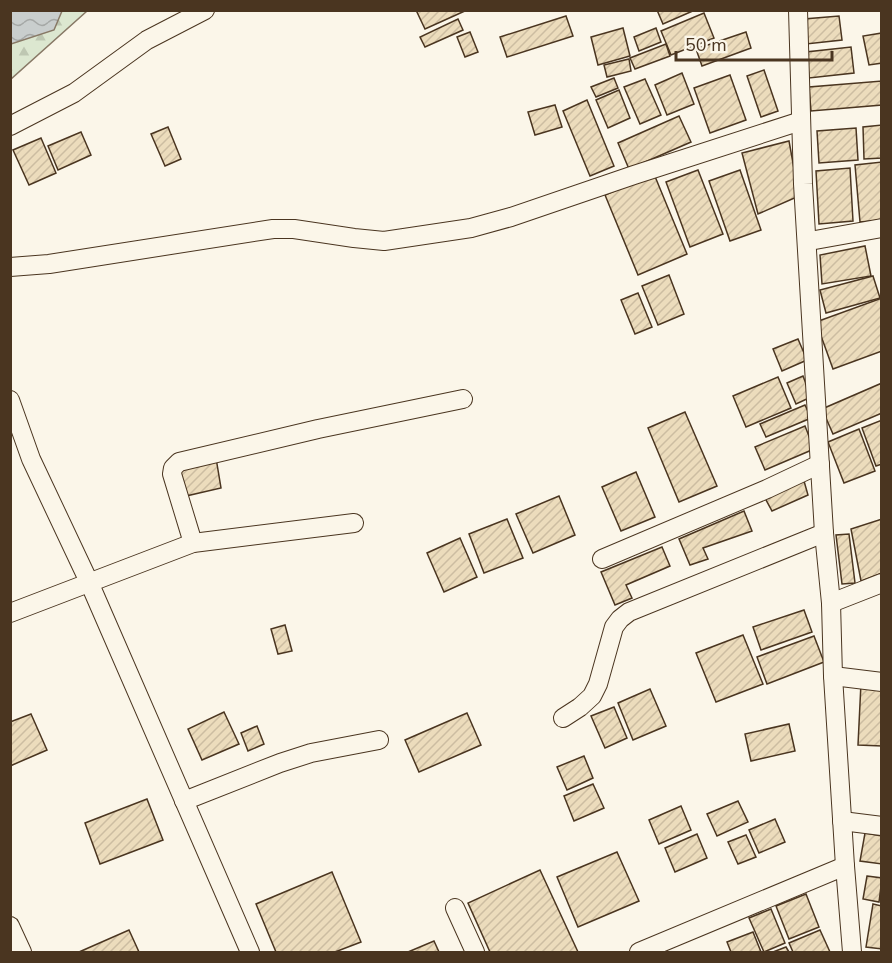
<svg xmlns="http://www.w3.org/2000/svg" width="892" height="963" font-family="'Nunito Sans',sans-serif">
<defs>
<pattern id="forest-firs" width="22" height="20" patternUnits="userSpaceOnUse" patternTransform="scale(1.5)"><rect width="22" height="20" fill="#dce7d0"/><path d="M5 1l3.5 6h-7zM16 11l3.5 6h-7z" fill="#bec7b2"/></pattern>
<pattern id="water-waves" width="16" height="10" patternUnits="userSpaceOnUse" patternTransform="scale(1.5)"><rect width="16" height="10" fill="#c9cecd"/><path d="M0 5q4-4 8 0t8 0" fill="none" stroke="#a5a8a6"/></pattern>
<pattern id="building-hatch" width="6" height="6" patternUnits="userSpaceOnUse" patternTransform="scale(1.5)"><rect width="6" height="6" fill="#ecdcbc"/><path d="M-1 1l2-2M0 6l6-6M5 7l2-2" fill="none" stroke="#ccbda1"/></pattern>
</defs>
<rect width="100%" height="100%" fill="#fbf6e9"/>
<path fill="url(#forest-firs)" stroke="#887966" stroke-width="1.5" d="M11,11h76l-76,68z"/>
<path fill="url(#water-waves)" stroke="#887966" stroke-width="1.5" d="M10,11l1,-1 51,1 -8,19 -43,14z"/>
<g fill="url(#building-hatch)" stroke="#4a3520" stroke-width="1.5">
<path d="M416,10h51l-42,19z"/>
<path d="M657,10h38l-32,14z"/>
<path d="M704,13l10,25 -43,17 -10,-24z"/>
<path d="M566,16l7,20 -66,21 -7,-20z"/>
<path d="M839,16l3,24 -36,4 -2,-25z"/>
<path d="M458,19l5,11 -38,17 -5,-10z"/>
<path d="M623,28l7,28 -32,9 -7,-28z"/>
<path d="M656,28l5,14 -22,9 -5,-14z"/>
<path d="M470,32l8,20 -13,5 -8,-20z"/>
<path d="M746,32l5,16 -49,18 -6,-17z"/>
<path d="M882,33v30l-13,2 -6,-29z"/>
<path d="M666,44l4,12 -35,13 -5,-11z"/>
<path d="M851,47l3,26 -45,5 -3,-26z"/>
<path d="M629,59l2,12 -24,6 -3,-12z"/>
<path d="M764,70l14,41 -17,6 -14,-41z"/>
<path d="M682,73l12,31 -27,11 -12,-30z"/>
<path d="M730,75l16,45 -36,13 -16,-45z"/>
<path d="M614,78l4,10 -22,9 -5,-10z"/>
<path d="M645,79l16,36 -21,9 -16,-37z"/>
<path d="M882,81v24l-71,6 -2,-24z"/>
<path d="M619,90l11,28 -22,10 -12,-28z"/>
<path d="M587,100l27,66 -24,10 -27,-65z"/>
<path d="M555,105l7,22 -27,8 -7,-23z"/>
<path d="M679,116l12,26 -62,27 -11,-26z"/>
<path d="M882,125v33l-18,1 -1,-32z"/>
<path d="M168,127l13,32 -16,7 -14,-32z"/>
<path d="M856,128l2,32 -39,3 -2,-32z"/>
<path d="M81,132l10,23 -33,15 -10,-24z"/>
<path d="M41,138l15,35 -27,12 -16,-35z"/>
<path d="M789,141l10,55 -41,18 -16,-61z"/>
<path d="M882,162v58l-22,2 -5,-57z"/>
<path d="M850,168l3,53 -34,3 -3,-53z"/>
<path d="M698,170l25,64 -33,13 -24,-65z"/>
<path d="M740,170l21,60 -31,11 -21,-60z"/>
<path d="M654,174l33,80 -49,21 -33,-80z"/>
<path d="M865,246l6,30 -49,8 -2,-29z"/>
<path d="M669,275l15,39 -26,11 -16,-39z"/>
<path d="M873,276l7,22 -54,15 -6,-23z"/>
<path d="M638,293l14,34 -17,7 -14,-34z"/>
<path d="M882,298v53l-49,18 -17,-47z"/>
<path d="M798,339l9,21 -25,11 -9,-22z"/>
<path d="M803,376l8,21 -15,7 -9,-21z"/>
<path d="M778,377l13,31 -45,19 -13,-31z"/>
<path d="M882,383v30l-49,21 -11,-25z"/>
<path d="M805,405l6,13 -45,19 -6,-13z"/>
<path d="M685,412l32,74 -38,16 -31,-74z"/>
<path d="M882,420v44l-6,2 -14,-38z"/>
<path d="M805,426l9,23 -49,21 -10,-23z"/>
<path d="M859,429l16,42 -31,12 -16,-41z"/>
<path d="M216,458l5,30 -35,8 -7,-30z"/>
<path d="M636,472l19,45 -34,14 -19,-44z"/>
<path d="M804,481l4,14 -36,16 -7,-13z"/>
<path d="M559,496l16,39 -42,18 -17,-39z"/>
<path d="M744,511l8,20 -49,17 5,11 -18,6 -11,-26z"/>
<path d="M507,519l16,39 -39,15 -15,-39z"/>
<path d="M882,519v54l-21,8 -10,-52z"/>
<path d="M849,534l6,49 -13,1 -6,-49z"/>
<path d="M460,538l17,39 -33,15 -17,-39z"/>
<path d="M662,547l8,19 -44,19 6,13 -17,7 -14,-33z"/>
<path d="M804,610l8,22 -51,18 -8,-23z"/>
<path d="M285,625l7,26 -14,3 -7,-25z"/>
<path d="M743,635l20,49 -47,18 -20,-49z"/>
<path d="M814,636l10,26 -57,22 -10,-27z"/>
<path d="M861,683l21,1v62l-24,-1z"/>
<path d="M650,689l16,37 -33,14 -15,-37z"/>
<path d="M614,707l13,31 -22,10 -14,-32z"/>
<path d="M224,712l15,32 -37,16 -14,-31z"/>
<path d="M467,713l14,32 -62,27 -14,-32z"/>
<path d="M31,714l16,36 -37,16v-44z"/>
<path d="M789,724l6,27 -44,10 -6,-27z"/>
<path d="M257,726l7,18 -16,7 -7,-18z"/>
<path d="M584,756l9,22 -26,12 -10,-23z"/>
<path d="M593,784l11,24 -30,13 -10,-25z"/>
<path d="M147,799l16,41 -63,24 -15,-41z"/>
<path d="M738,801l10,21 -31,14 -10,-22z"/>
<path d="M681,806l10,24 -32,14 -10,-24z"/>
<path d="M775,819l10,23 -26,11 -10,-23z"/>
<path d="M865,833l17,3v28l-22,-3z"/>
<path d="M697,834l10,24 -32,14 -10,-24z"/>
<path d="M746,835l10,22 -18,7 -10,-22z"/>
<path d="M617,852l22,49 -61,26 -21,-50z"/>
<path d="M540,870l38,82h-88l-22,-49z"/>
<path d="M332,872l29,70 -26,10h-59l-20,-48z"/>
<path d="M867,876l15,2 -3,24 -16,-3z"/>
<path d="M806,894l13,33 -30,12 -13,-33z"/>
<path d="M873,904l9,2v43l-16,-2z"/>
<path d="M771,909l14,34 -21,9 -15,-34z"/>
<path d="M129,930l10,22h-60z"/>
<path d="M820,930l10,22h-37l-4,-9z"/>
<path d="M753,932l8,20h-30l-4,-10z"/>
<path d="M434,941l5,11h-31z"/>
<path d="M786,947l3,5h-16z"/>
</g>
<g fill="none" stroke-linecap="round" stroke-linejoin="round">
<defs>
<g id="minor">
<path d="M798,10l5,174 21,349 7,70 2,73 12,190 7,86"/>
<path d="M10,126l64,-33 73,-53 58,-30"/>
<path d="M815,240l67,-12"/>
<path d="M10,267l39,-3 224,-35h21l60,9 30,3 87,-13 40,-11 123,-42 167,-54"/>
<path d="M10,400l21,59 58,123 161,370"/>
<path d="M193,543l-21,-69 1,-6 6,-6 139,-33 145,-30"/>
<path d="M602,559l165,-70 53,-25"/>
<path d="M831,603l51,-20"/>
<path d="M10,613l183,-70 161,-20"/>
<path d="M833,676l49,6"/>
<path d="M563,718l17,-11 12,-11 6,-12 16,-57 6,-8 9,-7 195,-79"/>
<path d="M184,801l96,-38 31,-10 68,-13"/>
<path d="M842,821l40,5"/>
<path d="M455,908l20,44"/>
<path d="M10,926l12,26"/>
<path d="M639,952l206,-86"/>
</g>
</defs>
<use href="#minor" stroke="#4a3520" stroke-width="20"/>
<use href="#minor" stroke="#fbf6e9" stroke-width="18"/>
</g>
<rect width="892" height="963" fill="none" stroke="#4a3520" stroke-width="24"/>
<path d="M676 51v9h156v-9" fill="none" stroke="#4a3520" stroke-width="3"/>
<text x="685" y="51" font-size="18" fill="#4a3520" stroke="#fbf6e9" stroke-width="4.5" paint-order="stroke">50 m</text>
</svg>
